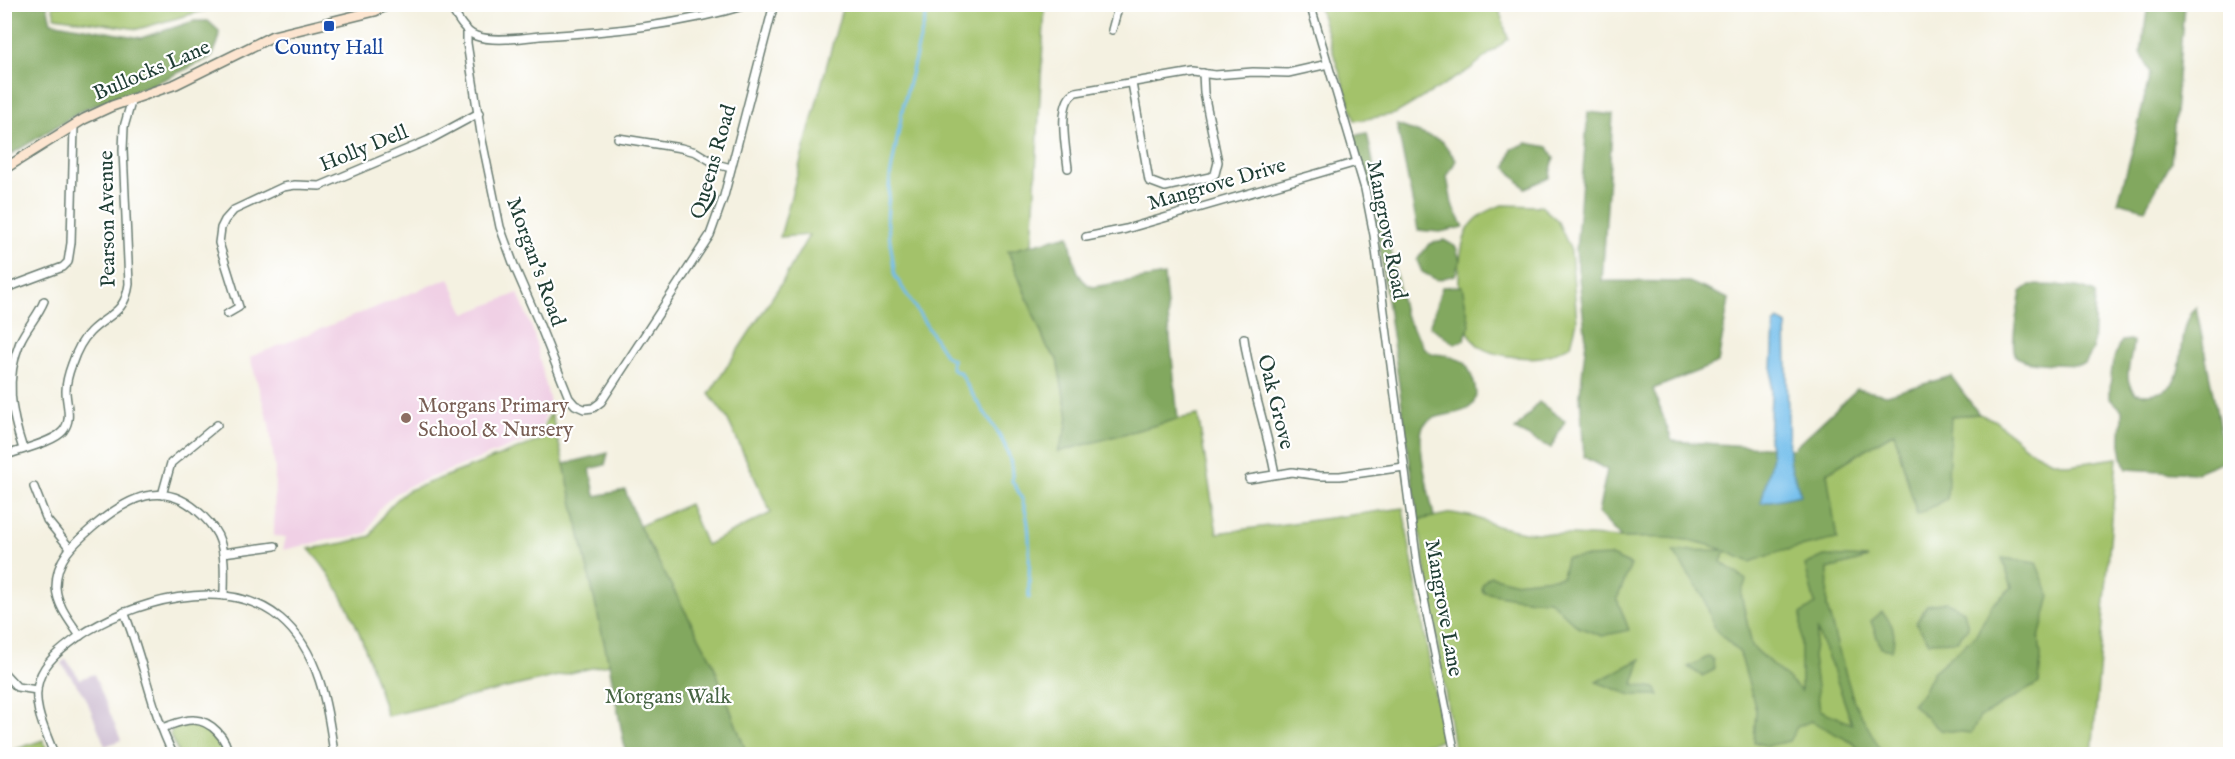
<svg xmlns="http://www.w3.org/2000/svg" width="2235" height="759" font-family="'IM FELL English',serif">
<rect width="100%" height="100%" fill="#fff"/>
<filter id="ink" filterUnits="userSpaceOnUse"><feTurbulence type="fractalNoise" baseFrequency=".0167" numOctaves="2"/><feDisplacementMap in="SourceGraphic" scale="12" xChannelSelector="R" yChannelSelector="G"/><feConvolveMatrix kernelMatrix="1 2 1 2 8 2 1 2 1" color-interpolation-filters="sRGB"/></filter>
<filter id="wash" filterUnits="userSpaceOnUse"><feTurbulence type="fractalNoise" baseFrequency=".008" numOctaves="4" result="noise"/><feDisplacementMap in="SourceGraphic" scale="24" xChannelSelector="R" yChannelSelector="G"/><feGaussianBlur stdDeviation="1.35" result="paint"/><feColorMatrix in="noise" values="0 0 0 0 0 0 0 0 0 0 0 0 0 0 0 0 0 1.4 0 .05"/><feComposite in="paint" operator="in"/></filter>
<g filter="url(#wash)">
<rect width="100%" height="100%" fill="#f4f1e1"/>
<path fill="#f0d0e5" d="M449,278l16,36 53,-21 15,38 18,76 -5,5 -7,24 -128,49 -16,9 -11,10 -7,9 -10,20 -12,4 -27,3 -45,10 3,-13 -12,-1 1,-68 -6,-44 -19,-67z"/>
<path fill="#cebed2" d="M66,659l14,20 14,-5 27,66 -16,6 -19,-48 -25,-35z"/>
<g fill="#a3c26b" stroke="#618050" stroke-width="1.5">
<path d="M212,5l1,3 -75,21 -83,-12 -3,-12z"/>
<path d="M843,5h202l-13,240 -24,6 39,96 10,12 11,58 -2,13 -8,22 120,-33 20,-4 19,118 186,-25 40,232 -55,14h-641l-35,-93 -73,-135 50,-22 17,41 65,-32 -44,-95 -18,-24 72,-110 28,-49 -29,2z"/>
<path d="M1318,5h180l10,34 -39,31 -74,44 -40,7z"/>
<path d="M1502,205l39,1 16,14 14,31 6,70 -6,24c-9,4 -20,11 -30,12 -16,2 -50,-1 -62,-11 -25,-19 -25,-93 -10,-118 8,-13 19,-17 33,-23z"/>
<path d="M551,413l13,51 45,200 -222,52c-18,-59 -36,-121 -78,-167l35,-6 27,-7c9,-19 19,-32 36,-45l134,-51 4,-17z"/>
<path d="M1979,414l15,6 36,30 20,10 19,5 48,-7 -25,296h-637l-37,-234 34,-7 22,4 23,9 27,6 97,6 48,-1 157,-64 52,-32 33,-17 36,-8z"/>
<path d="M189,723c19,-1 32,14 37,31h-47l-9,-19c1,-9 11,-10 19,-12z"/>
<path d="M43,740l6,14h-35l2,-5z"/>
</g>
<g fill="#82a85f" stroke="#50724a" stroke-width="1.5" fill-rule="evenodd">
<path d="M4,5h43l4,17 90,16 53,-17h14l11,10 -1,11 -6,15 -60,28 -67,24 -80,49z"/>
<path d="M2148,5h36l-13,157 -26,47 -27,-7 16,-58 16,-71 -9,-21z"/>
<path d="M1588,112l25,3 -11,166 87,1 40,17 -11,64 -65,26 19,52 121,8 64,-60 29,6 65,-19 28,38 -28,2 -4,83 -30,16 -23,-83 -67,41 10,66 -55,12 -32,11 -25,-11 -4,11 25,18 -5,14 11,52 49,45v-77l14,-10 -10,-39 19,-9 44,2 -40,11 -1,38 11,41 16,54 29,52h-19l-11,-11 -42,-22 -14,6 -8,14 -22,5 -13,-4 2,-32 -16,-57 -25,-24 -11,-31 -31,-47 50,-1c-33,-14 -67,-13 -102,-12l-23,-25 9,-43 -23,-13 -4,-63 6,-54 -10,-89zM1817,631l16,38 19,55 -32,-14 -7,-53z"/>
<path d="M1397,125l45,16 14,19 -9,17 5,27 12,23 -24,5 -22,-2z"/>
<path d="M1367,133l37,180 20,35 9,6 13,1 19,7c36,66 -27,43 -41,63 -10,14 7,74 10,92l-16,3 -46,-328 -20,-56z"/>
<path d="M1527,143l21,4 6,11 -5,20 -24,10 -19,-21 6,-18z"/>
<path d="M1069,235c4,18 5,45 24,52l71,-12 14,144 -120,33 8,-22 2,-13 -11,-58 -10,-12 -39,-96z"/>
<path d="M1444,240l12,7 4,13 -5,15 -18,5 -15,-8 -5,-12 12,-16z"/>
<path d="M2030,285c17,1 52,-2 65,9l-2,56 -8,14 -5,1c-13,-1 -57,0 -64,-9 -7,-9 3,-52 5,-64z"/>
<path d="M1462,286l8,39 -6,15 -9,4 -25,-18 12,-39z"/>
<path d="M2196,307l30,153 -32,13 -67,-4c-11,-16 -4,-40 -5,-59l-12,-12c0,-17 2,-44 12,-57l8,-1 3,2c-1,20 -12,36 2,51 66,10 33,-57 61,-86z"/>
<path d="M1539,402l26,19 -14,27 -36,-18z"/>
<path d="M608,453l-3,12 -15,4 5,27 30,-6 14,36 73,135 35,93h-121l-17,-90 -45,-200z"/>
<path d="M1611,556l20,9 -14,34 12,31 -27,6 -24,-9 -29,-27c-23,1 -44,-4 -66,-8 -3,-9 2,-12 8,-16l22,6 49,-5 4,-19z"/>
<path d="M2002,558l34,5 14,33 -11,42 2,18 -2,27 -59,34 -9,16 -31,-3 -28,-26 11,-12 10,-20 43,-37 16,-30 20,-18z"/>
<path d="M1947,602l17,9 4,16 -11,14 -28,1 -13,-19 11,-18z"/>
<path d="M1882,612c12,12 14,22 10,38l-11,-2 -10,-27z"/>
<path d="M1708,657l5,2 1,11 -12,6 -14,-9z"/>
<path d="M1641,659l-8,25 22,4 4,7h-28l-35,-13z"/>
</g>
<path fill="#71bdeb" stroke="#487d90" stroke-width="1.5" d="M1778,320l8,4 3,137 12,34 -40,8 11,-47 -3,-13 5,-119z"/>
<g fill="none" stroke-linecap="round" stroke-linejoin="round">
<path stroke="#71bdeb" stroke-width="3" d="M929,4l-25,98 -14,75 -3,42 8,57 51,80 7,4 -2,3 2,7 8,3c15,37 54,66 51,108 24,32 16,78 17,117"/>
</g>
</g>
<g filter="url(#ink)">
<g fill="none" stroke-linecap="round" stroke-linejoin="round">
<defs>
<g id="minor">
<path d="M449,4c7,11 14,27 27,32 16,6 47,2 64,0 70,-4 142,-11 210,-32"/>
<path d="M1310,4l55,185 9,46 43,329 38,190"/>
<path d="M467,30v13l15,97 18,87 15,41 24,55 30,75 6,7 9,4 9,-1 8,-6 109,-167 14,-39 50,-192"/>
<path d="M1112,30l7,-26"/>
<path d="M1132,83l17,98 16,6 45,-10 5,-3 3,-12 -14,-69 -1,-20"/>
<path d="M618,138l63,10 15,4 20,12 15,4"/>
<path d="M1068,168c-2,-19 -12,-67 8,-76l117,-20 22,3 38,-3 35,1 40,-9"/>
<path d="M1086,237l40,-8 231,-67"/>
<path d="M4,289l59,-22 5,-5 3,-19 3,-117"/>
<path d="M227,314l12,-7 -20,-64 2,-15 4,-8 9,-10 49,-23 12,-2 25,1 109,-46 50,-27"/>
<path d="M1244,338c6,47 23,90 31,136"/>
<path d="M23,449c-12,-36 -18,-70 -3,-107 6,-14 18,-26 24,-41"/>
<path d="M4,456c15,-6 50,-14 59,-25 10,-12 3,-27 3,-40 0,-9 3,-19 6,-27 4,-12 9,-23 18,-32 18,-18 35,-18 39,-48l-6,-134 1,-23 8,-28"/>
<path d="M1249,479l43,-7 28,4h20l64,-9"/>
<path d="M34,487l13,33 22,27"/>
<path d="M162,495l9,-32 46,-38"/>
<path d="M223,553l52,-7"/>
<path d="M124,612c19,46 27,98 49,142"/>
<path d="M80,636c-10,-15 -23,-30 -24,-49 0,-28 17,-43 37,-60 34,-29 71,-50 109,-12 8,8 15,16 18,26 6,18 4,37 4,55"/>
<path d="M4,673l13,14 20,3"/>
<path d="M162,728c10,-3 22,-9 32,-8 17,1 33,18 34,34"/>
<path d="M54,754c-8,-22 -23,-49 -15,-74 6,-19 24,-32 39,-43 52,-35 147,-64 202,-19 39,32 48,89 54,136"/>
</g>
<path id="secondary" d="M4,169l80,-50 28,-13 64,-22 97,-48 102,-25 15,-7"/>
</defs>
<use href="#minor" stroke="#6a7c71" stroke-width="10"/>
<use href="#secondary" stroke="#6a7c71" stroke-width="12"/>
<use href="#minor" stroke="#fff" stroke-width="7"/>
<use href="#secondary" stroke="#fce5d0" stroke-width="9"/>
</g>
</g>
<rect fill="#1a4fb4" stroke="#fff" stroke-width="2" x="323" y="20" width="12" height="12" rx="3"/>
<circle fill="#8d6e63" stroke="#fff" stroke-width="2" cx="406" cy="418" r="6"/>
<g text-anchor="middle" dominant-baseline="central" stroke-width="4.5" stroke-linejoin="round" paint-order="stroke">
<g font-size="21" fill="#164399" stroke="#fff">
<text x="329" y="48">County Hall</text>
</g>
<g font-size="21" fill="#1f3d34" stroke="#fff">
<text transform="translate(152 71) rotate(-23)">Bullocks Lane</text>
<text transform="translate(364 149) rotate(-22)">Holly Dell</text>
<text transform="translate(714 162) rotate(-74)">Queens Road</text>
<text transform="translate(1217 185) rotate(-16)">Mangrove Drive</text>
<text transform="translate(108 219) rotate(-91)">Pearson Avenue</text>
<text transform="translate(1386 230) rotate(79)">Mangrove Road</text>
<text transform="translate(535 262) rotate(70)">Morgan's Road</text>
<text transform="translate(1275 402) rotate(76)">Oak Grove</text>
<text transform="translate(1443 608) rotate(80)">Mangrove Lane</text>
</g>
<g font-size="21" fill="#785e54" stroke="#fff" text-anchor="start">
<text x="418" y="406">Morgans Primary<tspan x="418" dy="24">School &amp; Nursery</tspan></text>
</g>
<g font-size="21" fill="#476544" stroke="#fff">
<text x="668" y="697">Morgans Walk</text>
</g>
</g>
<rect width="2235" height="759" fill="none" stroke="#fff" stroke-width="24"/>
</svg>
